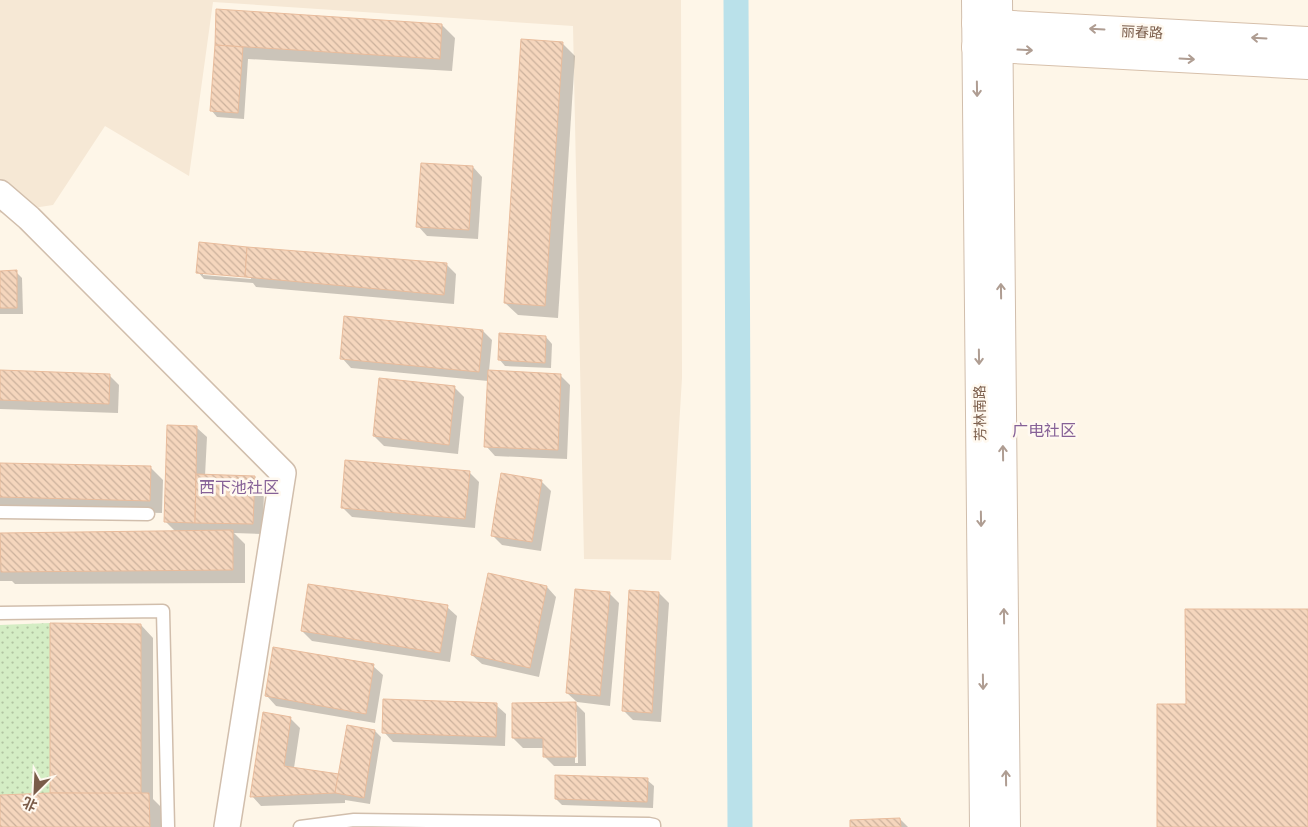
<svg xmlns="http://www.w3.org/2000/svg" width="1308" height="827" font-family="Poppins,'Noto Sans SC',sans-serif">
<defs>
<pattern id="grass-dots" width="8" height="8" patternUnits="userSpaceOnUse" patternTransform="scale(1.25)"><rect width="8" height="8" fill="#d4edc4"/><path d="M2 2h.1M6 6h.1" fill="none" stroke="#b1c3a1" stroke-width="1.8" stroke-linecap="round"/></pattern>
<pattern id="building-back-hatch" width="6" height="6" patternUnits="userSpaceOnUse" patternTransform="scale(1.25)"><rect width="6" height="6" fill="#f5d6bd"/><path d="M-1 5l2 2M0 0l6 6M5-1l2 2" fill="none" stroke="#cbb19c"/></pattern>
</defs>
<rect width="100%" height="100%" fill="#fef6e8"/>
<path fill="#f6e8d5" d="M0,0h681l1,378 -11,182 -87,-1 -11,-533 -360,-24 -24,174 -84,-50 -52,79 -53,8z"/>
<path fill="url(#grass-dots)" d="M50,623v170l-50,2v-170z"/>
<g fill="#0003" fill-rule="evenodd">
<path d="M218,10l224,15 13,13 -3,33 -204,-12 -4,60 -27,-2 -6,-7z"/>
<path d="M562,43l13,13 -17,262 -40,-3 -13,-12z"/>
<path d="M473,167l9,10 -4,62 -51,-3 -9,-10z"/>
<path d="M200,244l246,20 10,10 -2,30 -198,-17 -3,-4 -49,-4 -6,-7zM203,272l48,5v2l-48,-4z"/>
<path d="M0,272h16l6,6 1,36h-23z"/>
<path d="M483,331l9,9 -3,31 71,4 10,10 -3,74 -72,-3 -9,-10 2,-65 -137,-13 -9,-10z"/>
<path d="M546,337l6,7 -1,24 -46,-2 -6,-7z"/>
<path d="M0,371l109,4 10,10 -1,28 -118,-4z"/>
<path d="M454,387l10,10 -6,57 -74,-8 -10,-10z"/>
<path d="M197,428l10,9 -2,39 50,1 9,10 -1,47 -29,-1 11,11v39l-230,1 -3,-3h-12v-46l176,-3 -11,-11z"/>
<path d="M0,464l150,3 13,13 -1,33 -162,-4z"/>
<path d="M469,472l10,10 -4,46 -123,-11 -10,-10z"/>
<path d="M541,481l10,10 -10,60 -39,-6 -10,-10z"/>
<path d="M547,587l9,10 -17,80 -57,-13 -10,-9z"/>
<path d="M609,593l10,10 -9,103 -33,-4 -10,-9z"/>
<path d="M659,593l10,10 -8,119 -28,-2 -10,-10z"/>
<path d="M447,607l10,9 -7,46 -138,-21 -10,-10z"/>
<path d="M141,625l12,13v161l8,8 1,20h-162v-31l51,-2z"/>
<path d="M373,666l10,9 -8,48 -99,-17 -9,-10z"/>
<path d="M576,704l9,9 1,53h-32l-10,-10v-8h-21l-10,-10zM575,712h2l1,51h-3z"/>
<path d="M496,705l10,9 -1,32 -112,-4 -9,-10z"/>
<path d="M290,718l10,10 -6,40 46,8 35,-45 6,6 -11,67 -25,-4v3l-84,3 -9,-10z"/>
<path d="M647,780l7,6 -1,22 -91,-3 -6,-6z"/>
<path d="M900,819l8,8h-57z"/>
</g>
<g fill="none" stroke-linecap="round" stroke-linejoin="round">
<path stroke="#bae1ea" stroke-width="25" d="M736,0l4,827"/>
</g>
<g fill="url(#building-back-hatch)" stroke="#e9bc9c">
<path d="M216,9l226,15 -2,35 -225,-14z"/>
<path d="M521,39l42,3 -18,264 -41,-3z"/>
<path d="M215,45l28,2 -5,66 -28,-2z"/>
<path d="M421,163l52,3 -4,64 -53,-3z"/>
<path d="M199,242l48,5 -2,30 -49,-4z"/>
<path d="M247,247l200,16 -3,32 -199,-18z"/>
<path d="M17,270v38h-17v-37z"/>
<path d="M344,316l139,14 -4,42 -139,-13z"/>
<path d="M499,333l47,3 -1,27 -47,-3z"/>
<path d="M0,370l110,4 -1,30 -109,-4z"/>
<path d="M488,370l73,4 -3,76 -74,-3z"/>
<path d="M379,378l76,8 -6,59 -76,-9z"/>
<path d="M167,425l30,1 -2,97 -31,-1z"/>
<path d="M345,460l125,11 -5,48 -124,-11z"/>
<path d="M0,463l151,3 -1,35 -150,-4z"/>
<path d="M501,473l41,7 -10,62 -41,-6z"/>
<path d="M196,474l59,2 -2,48 -58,-1z"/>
<path d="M233,530v40l-232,2 -1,-39z"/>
<path d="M488,573l59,13 -17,82 -59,-13z"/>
<path d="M308,584l140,21 -8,48 -139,-22z"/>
<path d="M575,589l35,3 -10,104 -34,-3z"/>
<path d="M629,590l30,2 -7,121 -30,-2z"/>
<path d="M1185,609h123v218h-151v-123h29z"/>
<path d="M50,623l91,1v170l-91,-1z"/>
<path d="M273,647l101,17 -8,50 -101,-18z"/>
<path d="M383,699l114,4 -1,34 -114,-4z"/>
<path d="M576,702v55h-33v-19h-31v-35z"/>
<path d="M263,712l28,5 -7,49 55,8 -4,19 -85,4z"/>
<path d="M347,725l28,5 -11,68 -29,-5z"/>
<path d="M555,775l93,3 -1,24 -92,-3z"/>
<path d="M50,793h99l1,34h-150v-32z"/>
<path d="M900,818l1,9h-51v-7z"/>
</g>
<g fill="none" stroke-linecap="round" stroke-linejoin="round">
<defs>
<g id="service">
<path d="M0,512l148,2"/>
<path d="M0,613l163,-2 5,216"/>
<path d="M300,827l54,-7 295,4 5,1v2"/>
</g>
<path id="minor" d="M0,193l29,25 254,255 -56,354"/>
<g id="tertiary">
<path d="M976,0l8,827"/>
<path d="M998,0l8,827"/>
</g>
<g id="secondary">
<path d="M976,23l332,18"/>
<path d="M976,47l332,18"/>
</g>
</defs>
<use href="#service" stroke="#d1beac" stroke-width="15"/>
<use href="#minor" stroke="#d1beac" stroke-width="28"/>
<use href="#tertiary" stroke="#d1beac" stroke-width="30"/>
<use href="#secondary" stroke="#d7c0ab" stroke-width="30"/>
<use href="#service" stroke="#fff" stroke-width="12"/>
<use href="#minor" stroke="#fff" stroke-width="25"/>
<use href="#tertiary" stroke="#fff" stroke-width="28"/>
<use href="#secondary" stroke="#fff" stroke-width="28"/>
</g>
<defs><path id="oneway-shaft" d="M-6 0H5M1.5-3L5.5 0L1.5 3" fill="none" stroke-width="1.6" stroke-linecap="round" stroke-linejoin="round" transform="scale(1.25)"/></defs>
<g stroke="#af9d92">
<use href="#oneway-shaft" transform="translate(1097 29) rotate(-177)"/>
<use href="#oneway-shaft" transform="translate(1259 38) rotate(-177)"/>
<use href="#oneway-shaft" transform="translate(1025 50) rotate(3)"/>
<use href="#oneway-shaft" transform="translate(1187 59) rotate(3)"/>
<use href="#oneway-shaft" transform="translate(977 89) rotate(89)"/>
<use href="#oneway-shaft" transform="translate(1001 291) rotate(-91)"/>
<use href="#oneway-shaft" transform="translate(979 357) rotate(89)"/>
<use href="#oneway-shaft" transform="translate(1003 453) rotate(-91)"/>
<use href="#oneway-shaft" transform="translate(981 519) rotate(89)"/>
<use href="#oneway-shaft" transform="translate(1004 616) rotate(-91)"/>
<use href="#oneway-shaft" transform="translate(983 682) rotate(89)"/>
<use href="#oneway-shaft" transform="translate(1006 778) rotate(-91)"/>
</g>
<g text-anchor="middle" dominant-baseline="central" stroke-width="5" stroke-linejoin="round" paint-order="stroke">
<g font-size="14" fill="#7a5c49" stroke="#fff9f0">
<text transform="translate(1142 32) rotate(3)">丽春路</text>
<text transform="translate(980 413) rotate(-91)">芳林南路</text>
</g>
<g font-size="16" fill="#866197" stroke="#fff9f0">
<text x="1044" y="430">广电社区</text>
<text x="239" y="487">西下池社区</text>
</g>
</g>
<g transform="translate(35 792) rotate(204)" stroke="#fff9f0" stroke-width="4" paint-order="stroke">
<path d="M0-4L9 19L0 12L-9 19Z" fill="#7a5c49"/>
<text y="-8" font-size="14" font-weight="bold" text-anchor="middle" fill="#7a5c49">北</text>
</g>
</svg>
